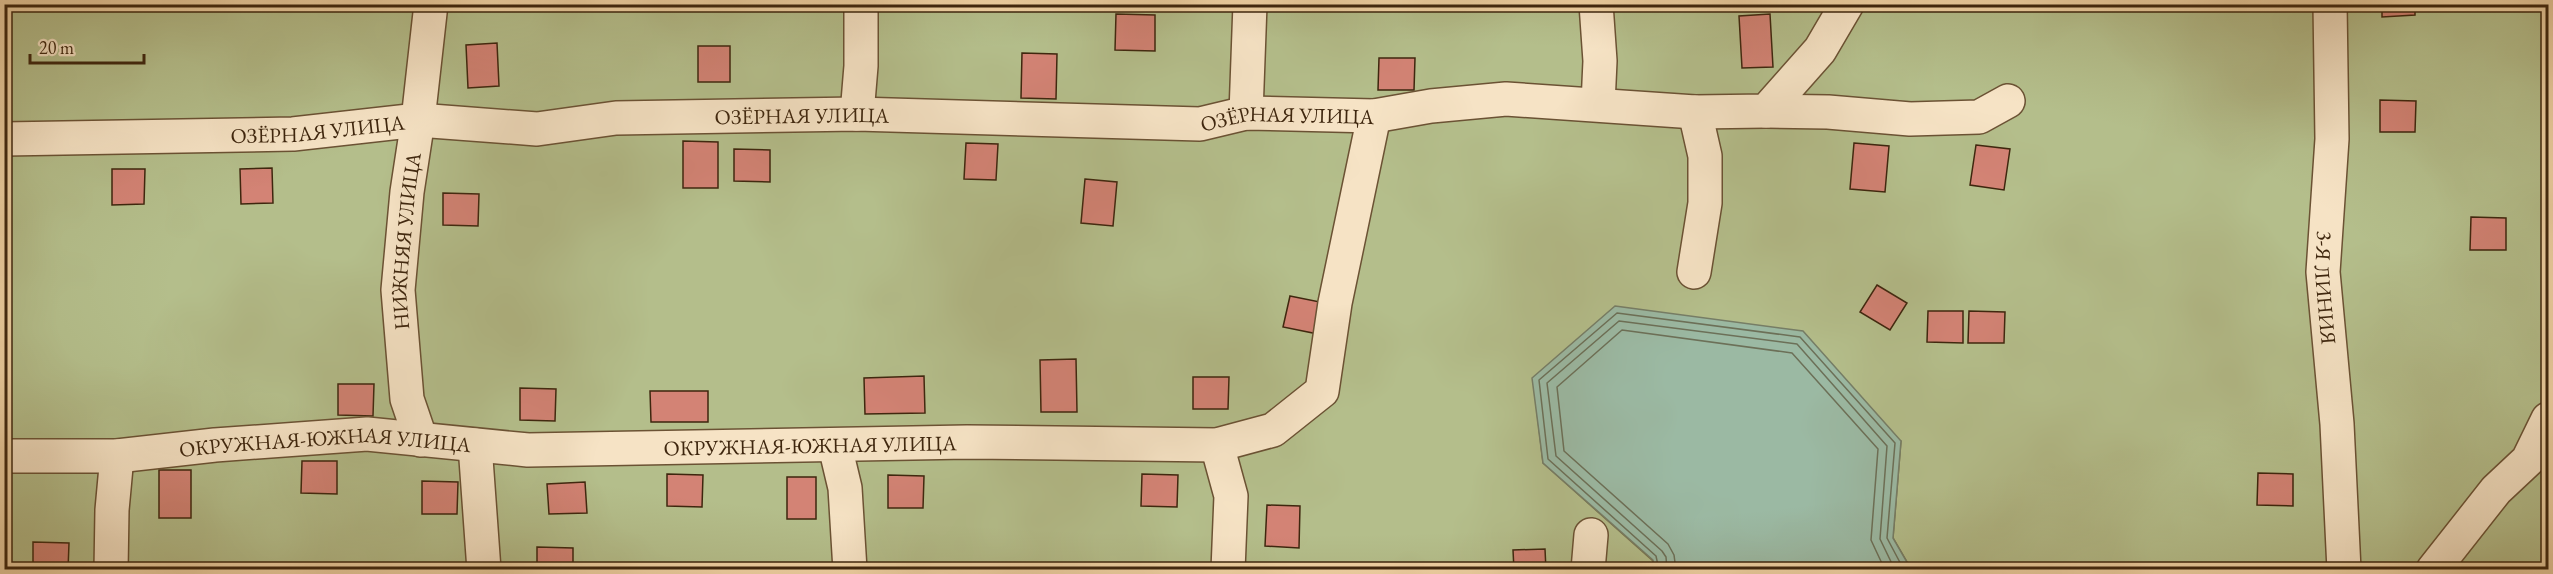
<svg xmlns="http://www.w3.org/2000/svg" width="2553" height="574" font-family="'EB Garamond',serif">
<rect width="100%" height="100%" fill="#f1d4a6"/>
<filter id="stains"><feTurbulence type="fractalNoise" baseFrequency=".00333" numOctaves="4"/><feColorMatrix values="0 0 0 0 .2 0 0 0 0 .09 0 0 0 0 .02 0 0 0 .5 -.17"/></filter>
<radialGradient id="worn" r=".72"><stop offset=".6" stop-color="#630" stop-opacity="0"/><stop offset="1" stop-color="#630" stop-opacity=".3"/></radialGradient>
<path fill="#b4be8b" stroke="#79724c" stroke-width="1.5" d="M4,5h2544v564h-637l-18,-31 8,-97 -368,-63 10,85 110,98 1,8h-1649z"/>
<path fill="#9bb9a3" stroke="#767e67" stroke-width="1.5" d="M1615,306l188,25 98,110 -8,97 18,31h-257l-1,-9 -110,-97 -11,-85z"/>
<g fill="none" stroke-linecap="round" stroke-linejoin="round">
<g stroke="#6c7058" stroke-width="1.5">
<path d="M1659,570l-3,-14 -108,-97 -9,-79 78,-67 183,24 95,106 -8,95 17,32"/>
<path d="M1667,570l-1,-13 -4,-6 -106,-95 -9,-73 72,-62 178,23 90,102 -7,93 15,31"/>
<path d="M1676,570l-2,-15 -6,-11 -104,-93 -7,-64 65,-57 170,23 86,96 -7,91 14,30"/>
</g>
</g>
<g fill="#d38375" stroke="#3e260e" stroke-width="1.5">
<path d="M2382,4h33v11l-33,2z"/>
<path d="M1116,14l39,1v36l-40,-1z"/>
<path d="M1770,14l3,53 -31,1 -3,-52z"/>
<path d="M497,43l2,43 -31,2 -2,-43z"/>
<rect x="698" y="46" width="32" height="36"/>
<path d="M1022,53l35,1 -1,45 -35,-1z"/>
<path d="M1379,58h36l-1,32h-36z"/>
<path d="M2380,100l36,1 -1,31h-35z"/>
<path d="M683,141l35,1v46h-35z"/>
<path d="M966,143l32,1 -2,36 -32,-1z"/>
<path d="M1854,143l35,3 -4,46 -35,-3z"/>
<path d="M1976,145l34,4 -6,41 -34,-5z"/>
<path d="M734,149l36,1v32l-36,-1z"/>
<path d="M272,168l1,35 -32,1 -1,-35z"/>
<path d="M112,169h33l-1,35 -32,1z"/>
<path d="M1085,179l32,3 -4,44 -32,-3z"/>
<path d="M443,193l36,1 -1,32 -35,-1z"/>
<path d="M2471,217l35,1v32h-36z"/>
<path d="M1877,285l30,18 -17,27 -30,-18z"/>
<path d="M1290,296l35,7 -7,31 -35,-7z"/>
<path d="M1928,311h35v32l-36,-1z"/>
<path d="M1969,311l36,1 -1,31h-36z"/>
<path d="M1076,359l1,53h-36l-1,-52z"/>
<path d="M924,376l1,37 -60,1 -1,-36z"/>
<path d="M1193,377h36l-1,32h-35z"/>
<path d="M338,384h36l-1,32 -35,-1z"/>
<path d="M520,388l36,1 -1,32 -35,-1z"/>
<path d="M650,391h58v31h-57z"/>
<path d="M302,461h35v33l-36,-1z"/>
<rect x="159" y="470" width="32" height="48"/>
<path d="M2258,473l35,1v32l-36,-1z"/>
<path d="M667,474l36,1 -1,32 -35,-1z"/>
<path d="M1142,474l36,1 -1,32 -36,-1z"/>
<path d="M888,475l36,1 -1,32h-35z"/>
<rect x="787" y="477" width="29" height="42"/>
<path d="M422,481l36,1 -1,32h-35z"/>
<path d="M585,482l2,31 -38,1 -2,-30z"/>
<path d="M1267,505l33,1 -1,42 -34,-2z"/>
<path d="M33,542l36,1 -1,27h-35z"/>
<path d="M537,547l36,1v22h-36z"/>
<path d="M1545,549l1,21h-32l-1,-20z"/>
</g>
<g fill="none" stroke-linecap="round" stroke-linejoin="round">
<defs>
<g id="minor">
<path d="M1596,4l4,57 -2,43"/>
<path id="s1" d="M2330,4l2,135 -9,133 14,152 7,146"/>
<path d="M1766,111l62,1 82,7 69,-2 29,-16"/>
<path d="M1246,113l4,-109"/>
<path d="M857,114l4,-48v-62"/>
<path id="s2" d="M4,139l289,-5 125,-14 119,9 79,-11 241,-4 343,10 46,-11 128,3 57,-10 75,-7 189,13 71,-1 54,-61 27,-46"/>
<path d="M1694,272l11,-69v-47l-10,-44"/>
<path id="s3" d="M421,440l-14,-41 -9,-109 9,-98 11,-72 13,-116"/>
<path d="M475,445l9,125"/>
<path d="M1217,445l14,51 -3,74"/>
<path d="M835,446l10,42 5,82"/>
<path id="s4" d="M4,456h113l98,-11 152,-11 161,16 439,-8 250,3 56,-15 49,-39 13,-88 39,-187"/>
<path d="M111,570l1,-60 5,-54"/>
<path d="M1588,570l3,-35"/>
<path d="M2433,570l63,-80 32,-30 20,-41"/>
</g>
</defs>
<use href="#minor" stroke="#6b5234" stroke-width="36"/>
<use href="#minor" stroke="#f6e3c5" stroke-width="33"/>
</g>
<g text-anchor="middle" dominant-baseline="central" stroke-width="5" stroke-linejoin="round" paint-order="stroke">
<g font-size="21" fill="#3e260e" stroke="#f6e3c5">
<text stroke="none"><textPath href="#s2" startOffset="800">ОЗЁРНАЯ УЛИЦА</textPath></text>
<text stroke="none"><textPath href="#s2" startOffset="1286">ОЗЁРНАЯ УЛИЦА</textPath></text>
<text stroke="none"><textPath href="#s2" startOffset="314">ОЗЁРНАЯ УЛИЦА</textPath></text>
<text stroke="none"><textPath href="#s3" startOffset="202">НИЖНЯЯ УЛИЦА</textPath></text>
<text stroke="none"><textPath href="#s1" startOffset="284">3-Я ЛИНИЯ</textPath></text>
<text stroke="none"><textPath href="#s4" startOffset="808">ОКРУЖНАЯ-ЮЖНАЯ УЛИЦА</textPath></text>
<text stroke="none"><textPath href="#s4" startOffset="322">ОКРУЖНАЯ-ЮЖНАЯ УЛИЦА</textPath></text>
</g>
</g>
<rect width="2553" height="574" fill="none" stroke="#f1d4a6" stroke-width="24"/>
<rect x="6" y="6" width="2541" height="562" fill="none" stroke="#3e260e" stroke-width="3"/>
<rect x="12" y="12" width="2529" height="550" fill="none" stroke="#3e260e" stroke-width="1.5"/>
<path d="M30 54v9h114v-9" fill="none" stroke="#3e260e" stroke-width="3"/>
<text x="39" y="54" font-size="18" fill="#3e260e" stroke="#f6e3c5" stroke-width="4.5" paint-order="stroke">20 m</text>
<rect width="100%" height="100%" filter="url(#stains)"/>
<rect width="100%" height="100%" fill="url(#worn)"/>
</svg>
